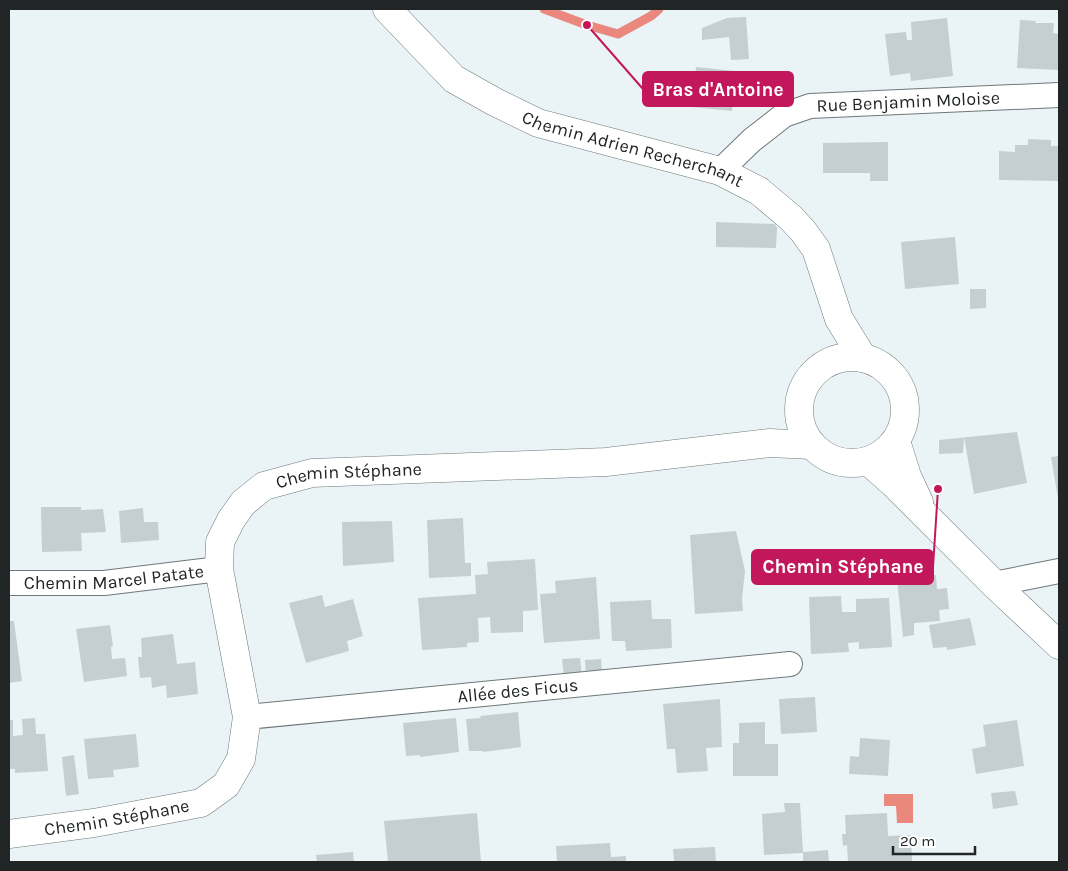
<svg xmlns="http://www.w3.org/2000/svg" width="1068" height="871" font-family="Karla,sans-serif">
<rect width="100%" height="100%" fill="#eaf4f7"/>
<path fill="#ea887d" d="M884,794h29v29h-16l-1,-17h-12z"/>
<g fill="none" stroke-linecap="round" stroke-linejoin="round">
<path stroke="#ea887d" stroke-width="9" d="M544,9l43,16 31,9 33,-18 8,-7"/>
</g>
<g fill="#c5cfd2">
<path d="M746,17l3,42 -18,1 -2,-23 -27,3v-12l25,-10z"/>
<path d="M947,18l6,58 -42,5 -1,-8 -20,3 -5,-42 21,-2 1,8h5l-1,-18z"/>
<path d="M1020,20l16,1 -1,2h19l-1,10 6,1v36l-42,-2z"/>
<path d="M696,67l40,4 -4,40 -40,-4z"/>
<path d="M1028,139l23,1v6h8v35l-60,-1v-29l16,1v-7h13z"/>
<path d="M888,142v39h-18v-8h-47v-30z"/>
<path d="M716,222l59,2 2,4 -1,20 -60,-1z"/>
<path d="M955,237l4,47 -54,5 -4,-47z"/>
<path d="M970,289h16v19l-16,1z"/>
<path d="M1017,432l10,51 -53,11 -10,-57 -1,16 -24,1v-14l49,-5z"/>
<path d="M1059,456v42h-1l-7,-41z"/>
<path d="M41,507h40v3l22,-1 3,23 -25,1 1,18 -40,1z"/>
<path d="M143,508l1,14h14l1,18 -38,3 -2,-32z"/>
<path d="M463,518l2,45h6v13l-42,2 -2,-58z"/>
<path d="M392,521l2,41 -51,4 -1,-44z"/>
<path d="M736,531l9,40 -3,28 1,12 -48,3 -5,-79z"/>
<path d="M535,559l3,51 -15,1v21l-32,1 -1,-16 -12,1 1,24 -12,1v4l-45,3 -4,-52 58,-4 -1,-19 13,-1 -1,-12z"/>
<path d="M936,575l1,14 10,-1 2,21 -10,1 1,11 -26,2v12l-11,2 -6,-58z"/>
<path d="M596,577l4,62 -56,4 -4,-49 16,-1 -1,-12z"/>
<path d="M322,595l3,12 28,-8 10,37 -16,5 2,10 -43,12 -17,-60z"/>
<path d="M841,596l1,16h14v-13l33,-1 3,49 -33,2v-7l-11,1 1,9 -38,2 -2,-57z"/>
<path d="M651,600l1,19h19l1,29 -46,3 -1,-10h-13l-2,-39z"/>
<path d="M970,618l6,27 -29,5v-3l-14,1 -4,-23z"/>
<path d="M9,621h5l8,60 -13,2z"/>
<path d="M110,625l3,21 -2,1 1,12 13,-1 2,18 -43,6 -8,-53z"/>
<path d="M173,634l4,30 18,-2 3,32 -31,4 -1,-13 -14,3 -1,-11 -11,1 -2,-21h4l-1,-19z"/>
<path d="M580,658l2,18 -18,1 -2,-18z"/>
<path d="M601,659l1,16 -16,1 -1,-16z"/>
<path d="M815,697l2,35 -36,2 -2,-35z"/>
<path d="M720,699l2,48 -16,1 2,23 -31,2 -2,-24h-8l-4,-45z"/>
<path d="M518,712l3,35 -38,5v-1h-14l-3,-32 15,-1 -1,-2z"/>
<path d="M35,718l1,16h9l3,37 -33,2v-4h-6v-49h4v16l10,-1 -1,-16z"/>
<path d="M456,718l3,34 -39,5v-2l-14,1 -3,-33z"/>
<path d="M1017,720l7,46 -48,8 -4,-25 14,-3 -3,-21z"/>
<path d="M765,722v22h13v32h-45v-33h6v-20z"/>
<path d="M136,734l3,33 -26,3 1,7 -26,2 -4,-40z"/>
<path d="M860,738l30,2 -2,36 -39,-2 1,-18 9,1z"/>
<path d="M74,755l5,39 -13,2 -4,-39z"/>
<path d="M1015,791l3,14 -25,4 -2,-16z"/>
<path d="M784,803h16l3,49 25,-2 1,12h-26v-9l-39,2 -2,-41 23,-2z"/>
<path d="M477,813l4,49h-93l-4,-41z"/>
<path d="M887,813l1,23 23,-1 1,26 -64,1 -1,-17 -4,1 -1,-12h4l-1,-19z"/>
<path d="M610,843l1,14 15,-1v6h-69l-1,-16z"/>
<path d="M715,847l1,15h-42l-1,-13z"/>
<path d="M353,852l1,10h-37l-1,-7z"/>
</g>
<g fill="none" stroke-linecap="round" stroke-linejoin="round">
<defs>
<g id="minor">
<path id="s1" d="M720,171l32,-31 32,-25 26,-9 249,-11"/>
<path id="s2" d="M9,583h95l115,-14"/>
<path d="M994,584l65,-13"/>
<path id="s3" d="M247,717l543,-53"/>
</g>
<g id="secondary">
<path id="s4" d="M387,9l67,70 41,23 43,21 182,48 39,20 32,27 12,13 13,18 23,70 24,39"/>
<circle cx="852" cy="410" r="53"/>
<path d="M896,441l11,35 12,26"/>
<path d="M868,461l26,23 100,100 65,61"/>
<path id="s5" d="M9,834l85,-11 107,-20 25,-18 15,-26 6,-42 -28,-148 1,-27 11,-22 12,-17 21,-17 48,-13 294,-11 164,-19 42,2"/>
</g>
</defs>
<use href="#minor" stroke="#6f787a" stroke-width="26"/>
<use href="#secondary" stroke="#6f787a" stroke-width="29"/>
<use href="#minor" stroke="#fff" stroke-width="24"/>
<use href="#secondary" stroke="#fff" stroke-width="28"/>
</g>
<g text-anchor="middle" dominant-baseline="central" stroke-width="5" stroke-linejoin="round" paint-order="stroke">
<g font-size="18" fill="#212526" stroke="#fff">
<text stroke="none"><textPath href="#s1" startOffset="211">Rue Benjamin Moloise</textPath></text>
<text stroke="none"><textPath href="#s4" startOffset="290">Chemin Adrien Recherchant</textPath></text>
<text stroke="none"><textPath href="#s5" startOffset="634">Chemin Stéphane</textPath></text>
<text stroke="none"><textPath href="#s2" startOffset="105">Chemin Marcel Patate</textPath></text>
<text stroke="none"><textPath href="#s3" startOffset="272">Allée des Ficus</textPath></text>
<text stroke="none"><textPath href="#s5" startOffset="109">Chemin Stéphane</textPath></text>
</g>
</g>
<path fill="none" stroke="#c2185b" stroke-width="2" d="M587 25L643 89M938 489L933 567"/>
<g fill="#c2185b" stroke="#fff" stroke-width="2">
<circle cx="587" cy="25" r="5"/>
<circle cx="938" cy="489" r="5"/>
</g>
<g fill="#c2185b" stroke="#c2185b" stroke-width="2">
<rect x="643" y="72" width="150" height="34" rx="5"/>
<rect x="752" y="550" width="181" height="34" rx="5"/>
</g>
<g font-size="19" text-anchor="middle" font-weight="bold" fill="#fff">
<text x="718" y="96">Bras d'Antoine</text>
<text x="843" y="573">Chemin Stéphane</text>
</g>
<rect width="1068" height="871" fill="none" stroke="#212526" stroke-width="20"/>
<path d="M893 846v8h82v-8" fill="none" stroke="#212526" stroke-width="2.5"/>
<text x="900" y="846" font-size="15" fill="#212526" stroke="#ffffff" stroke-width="4" paint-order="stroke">20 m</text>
</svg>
